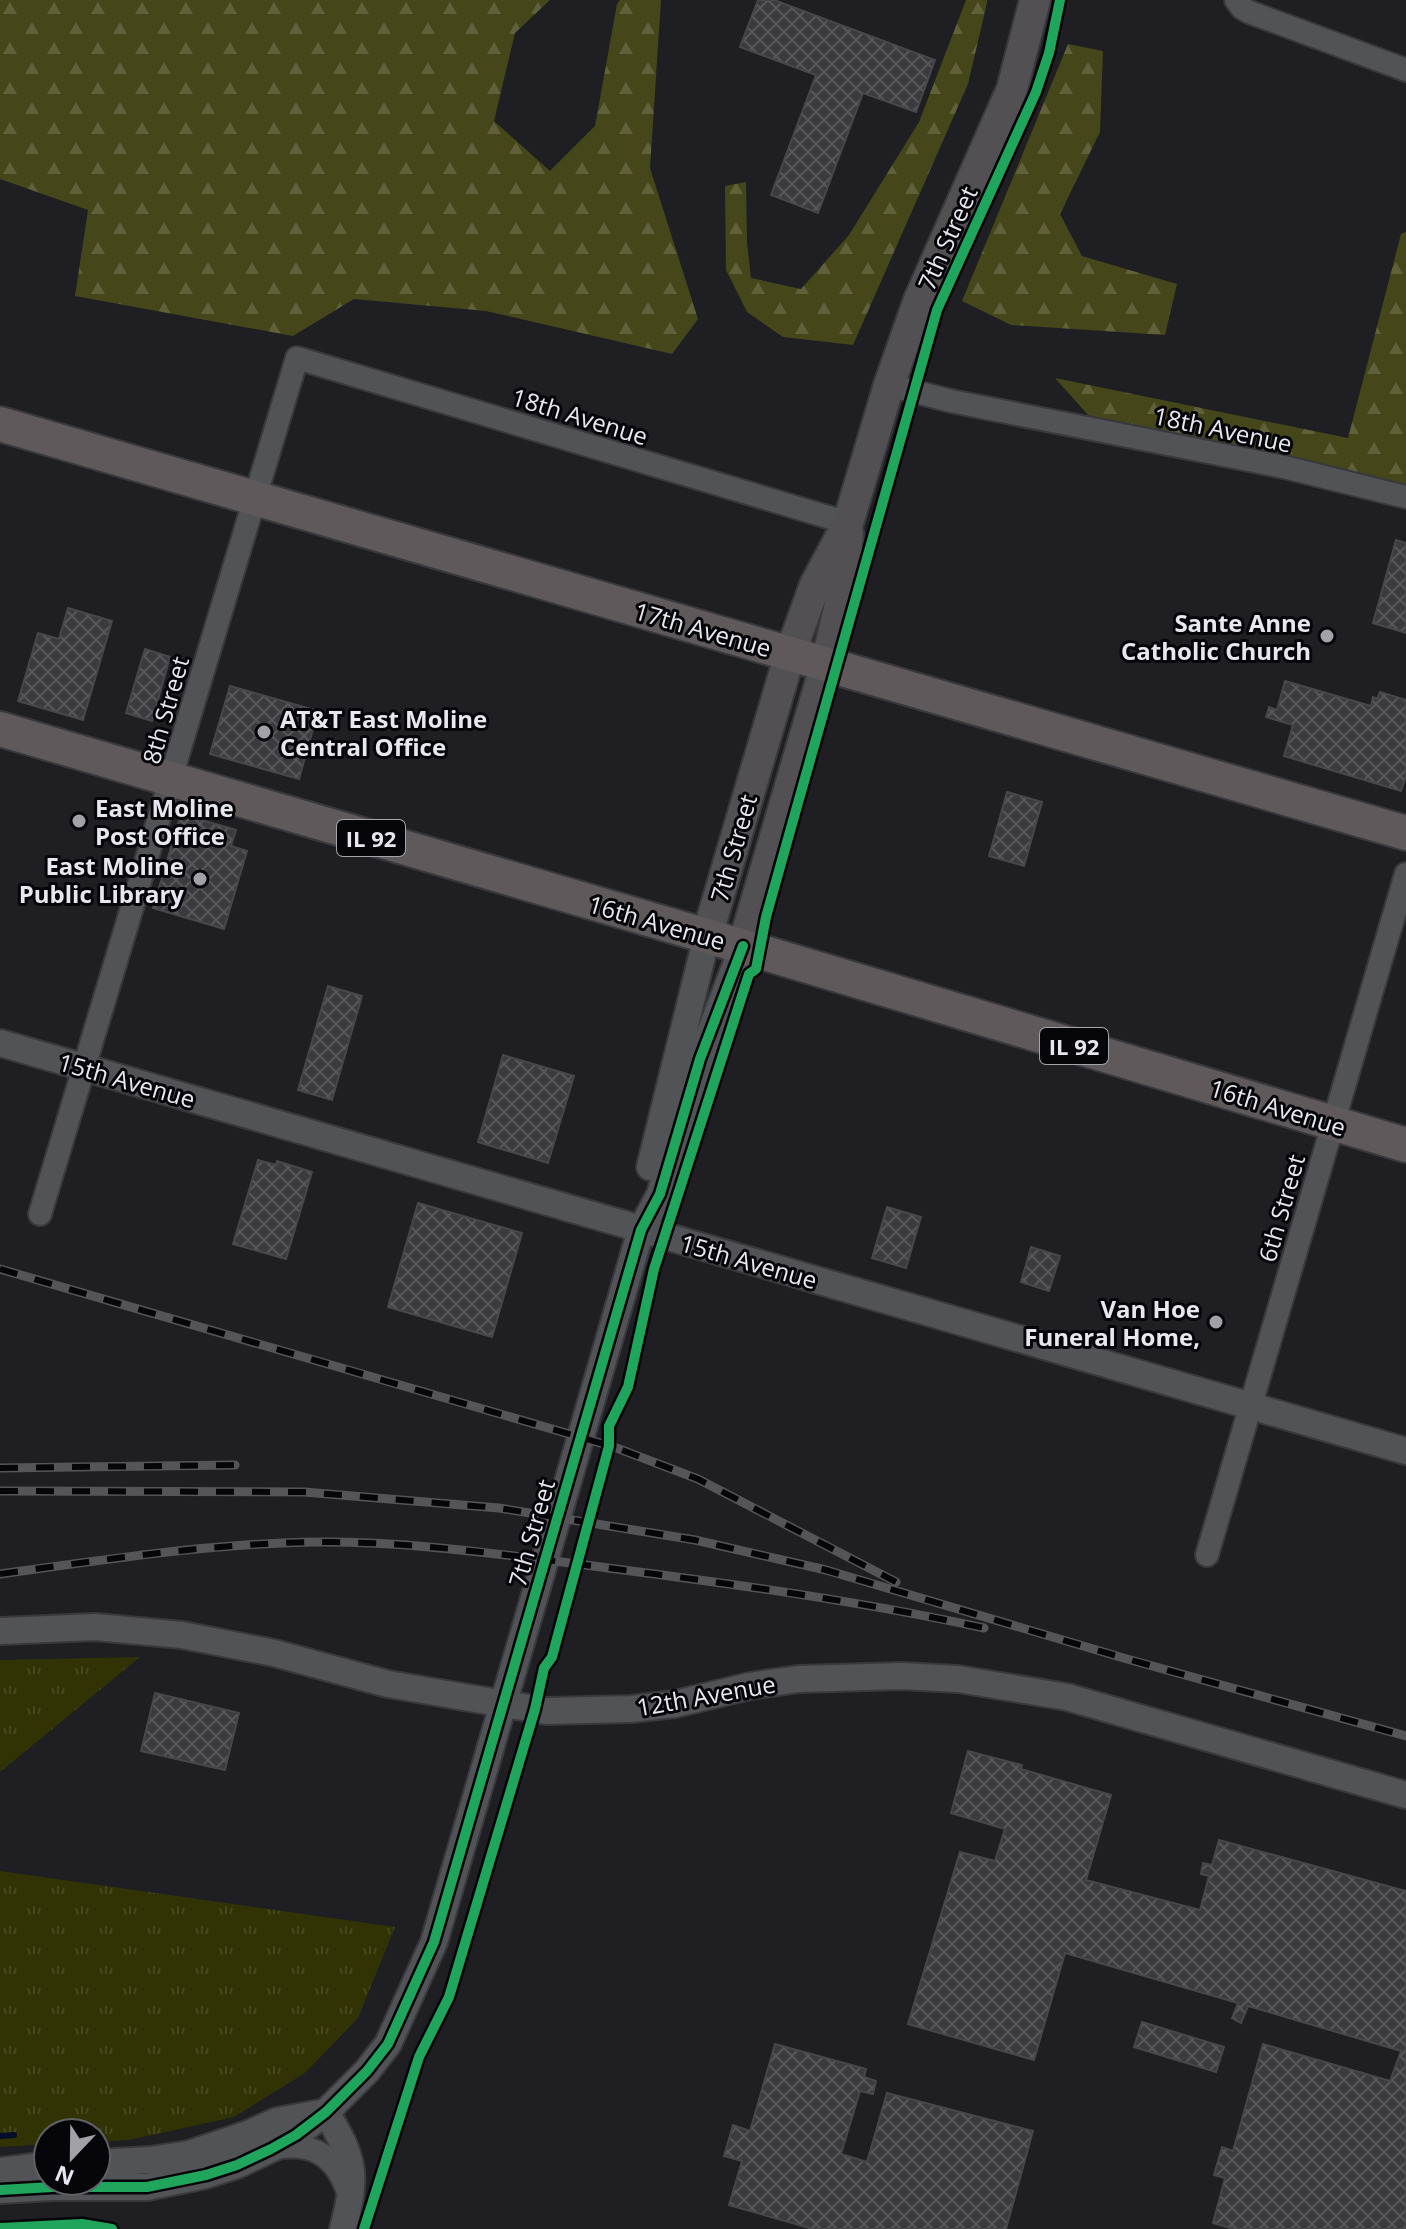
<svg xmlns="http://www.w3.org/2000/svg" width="1406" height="2229" font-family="'Open Sans',sans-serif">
<defs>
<pattern id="forest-firs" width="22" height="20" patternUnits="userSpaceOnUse" patternTransform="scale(2)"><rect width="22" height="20" fill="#454619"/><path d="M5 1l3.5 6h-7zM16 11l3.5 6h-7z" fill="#60613b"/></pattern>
<pattern id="park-tufts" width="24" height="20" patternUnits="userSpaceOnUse" patternTransform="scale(2)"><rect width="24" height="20" fill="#323305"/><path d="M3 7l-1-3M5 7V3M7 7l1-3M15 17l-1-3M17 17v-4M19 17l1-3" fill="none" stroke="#46471e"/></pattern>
<pattern id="building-cross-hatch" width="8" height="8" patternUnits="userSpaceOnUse" patternTransform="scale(2)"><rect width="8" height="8" fill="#3b3a3e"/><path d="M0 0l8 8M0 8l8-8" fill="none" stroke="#57565a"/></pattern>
</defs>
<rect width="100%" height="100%" fill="#1e1e23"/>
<g fill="url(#forest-firs)">
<path d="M0,0h550l-35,33 -21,88 56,50 45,-45 22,-122 3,-4h41l-11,168 48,151 -26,35 -186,-43 -132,-12 -61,37 -218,-40 13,-86 -88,-31z"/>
<path d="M966,0h21v3l-19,81 -115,261 -70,-8 -36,-25 -21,-42 -1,-84 21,-4 1,60 4,36 50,11 48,-54 70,-113z"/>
<path d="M1068,44l35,7 -3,81 -40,82 22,42 95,28 -12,51 -154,-10 -49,-24z"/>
<path d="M1406,232v252l-318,-69 -33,-37 293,60 53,-204z"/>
</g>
<g fill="url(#park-tufts)">
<path d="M140,1657l-140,115v-112z"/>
<path d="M0,1871l395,56 -37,91 -53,55 -71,44 -105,23 -33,2v-9h-48v11l-48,3z"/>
</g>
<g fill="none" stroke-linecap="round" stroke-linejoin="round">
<path stroke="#030c29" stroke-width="6" d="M0,2136l14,-1"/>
</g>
<g fill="url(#building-cross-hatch)" stroke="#49464b" stroke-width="2">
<path d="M758,0h16l161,60 -19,52 -53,-19 -45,120 -47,-18 45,-120 -76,-28z"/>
<path d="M1396,540l10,3v90l-33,-10z"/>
<path d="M68,608l44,13 -29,99 -65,-19 20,-68 21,6z"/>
<path d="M145,649l25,8 -18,64 -26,-8z"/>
<path d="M1285,681l86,25 2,-9 4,2 3,-7 26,8v76l-5,15 -117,-35 9,-31 -27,-8 3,-10 8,3z"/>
<path d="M230,686l88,25 -19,68 -89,-25z"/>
<path d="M1007,792l35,10 -18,64 -35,-10z"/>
<path d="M181,814l55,16 -5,16 16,5 -23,78 -71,-21z"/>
<path d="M328,986l34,10 -30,104 -34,-10z"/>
<path d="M503,1055l71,21 -26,87 -70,-21z"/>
<path d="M258,1160l18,5 1,-4 35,11 -26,87 -53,-15z"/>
<path d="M418,1203l104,30 -30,104 -104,-30z"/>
<path d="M887,1207l34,10 -15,51 -34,-10z"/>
<path d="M1031,1247l29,9 -11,35 -28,-9z"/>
<path d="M155,1693l84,20 -14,57 -84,-19z"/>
<path d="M968,1751l54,14 -1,4 90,26 -25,85 114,30 9,-34 -8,-2 2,-11 9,2 7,-25 187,51v338h-172l-21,-6 12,-45 -11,-3 8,-28 11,4 30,-107 127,37 11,-30 -153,-45 -7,17 -9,-5 6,-15 -173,-50 -31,107 -126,-36 52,-172 35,9 10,-32 -54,-16z"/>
<path d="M1142,2022l82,25 -8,25 -82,-25z"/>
<path d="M775,2044l91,25 -2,8 12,4 -3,13 -13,-3 -19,63 26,8 20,-69 146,38 -27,98h-193l-84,-24 13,-44 -18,-5 9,-31 17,6z"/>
</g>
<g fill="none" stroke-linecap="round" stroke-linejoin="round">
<defs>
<g id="minor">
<path d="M1236,0l6,8 7,4 157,58"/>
<path d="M889,385l62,16 333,66 122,30"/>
<path d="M40,1214l257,-856 551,165"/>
<path d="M1207,1555l199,-681"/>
<path d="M272,2149c40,-9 65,7 77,46"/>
</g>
<g id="tertiary">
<path d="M0,1043l1406,408"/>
<path d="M650,1167l57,-231"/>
<path d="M0,1631l95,-4 87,8 92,18 114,31 158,27 85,-2 44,-5 75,-18 48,-7 104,-3 56,3 109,18 339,98"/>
<path d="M326,2112c29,49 31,62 17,117"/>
<path d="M96,2163l54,-3 39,-6 59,-20 29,-13 44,-8"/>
<path d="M0,2171l48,-6"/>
<path d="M0,2190l52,-3h95l59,-12 31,-10 34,-16 25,-14 30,-23 41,-41 21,-27 46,-102 207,-712 19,-36 40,-135 43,-113"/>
</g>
<g id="secondary">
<path d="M707,936l83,-282 25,-69 33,-62 41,-138 30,-85 93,-211 23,-89"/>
<path d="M743,946l83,-282 18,-77 4,-54"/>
</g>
<g id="primary">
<path d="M0,424l1406,409"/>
<path d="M0,729l758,222 648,194"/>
</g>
</defs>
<use href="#minor" stroke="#38383d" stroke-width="26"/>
<use href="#tertiary" stroke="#38383d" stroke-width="30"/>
<use href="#secondary" stroke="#38383d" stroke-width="34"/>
<use href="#primary" stroke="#38383d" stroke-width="38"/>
<use href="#minor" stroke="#525357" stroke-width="22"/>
<use href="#tertiary" stroke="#525357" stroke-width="26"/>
<use href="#secondary" stroke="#535053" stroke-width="30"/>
<use href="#primary" stroke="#5f595b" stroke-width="34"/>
<defs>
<g id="rail">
<path d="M0,1269l614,178 84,32 198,103"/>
<path d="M0,1468l235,-3"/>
<path d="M0,1491l304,1 195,16 196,32 131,30 301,89 279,77"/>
<path d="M0,1574c94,-13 188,-27 282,-31 109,-5 218,11 326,25 125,16 252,33 376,60"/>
</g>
</defs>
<use href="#rail" stroke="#555559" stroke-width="9"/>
<use href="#rail" stroke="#06060a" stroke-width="6" stroke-dasharray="18" stroke-linecap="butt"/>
<defs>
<g id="cycleway">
<path d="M0,2190l52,-3h95l59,-12 31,-10 34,-16 25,-14 30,-23 41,-41 21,-27 46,-102 207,-712 19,-36 40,-135 43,-113"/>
<path d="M0,2228l82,-4 30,5"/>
<path d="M364,2229l55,-172 30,-60 86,-288 9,-41 8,-11 57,-211v-20l19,-39 26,-118 95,-295 7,-5 10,-52 30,-107 141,-500 99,-218 13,-39 11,-53"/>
</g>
</defs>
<use href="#cycleway" stroke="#06060a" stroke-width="15"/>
<use href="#cycleway" stroke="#20a55d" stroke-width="10"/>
</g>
<g fill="#a1a1a8" stroke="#06060a" stroke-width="3">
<circle cx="1327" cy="636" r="8"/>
<circle cx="264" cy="732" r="8"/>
<circle cx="79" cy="821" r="8"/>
<circle cx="200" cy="879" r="8"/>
<circle cx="1216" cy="1322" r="8"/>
</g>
<g text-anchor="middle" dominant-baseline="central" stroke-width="6" stroke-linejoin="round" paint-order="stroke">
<g fill="#06060a" stroke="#a4a4aa" stroke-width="2">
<rect x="337" y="820" width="68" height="36" rx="6"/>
<rect x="1040" y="1028" width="68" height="36" rx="6"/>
</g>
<g font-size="22" font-weight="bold" fill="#e7e7ef">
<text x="371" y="838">IL 92</text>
<text x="1074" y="1046">IL 92</text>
</g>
<g font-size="24" fill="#e7e7ef" stroke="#06060a">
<text transform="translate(947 238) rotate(-66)">7th Street</text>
<text transform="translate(580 416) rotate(17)">18th Avenue</text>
<text transform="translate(1223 429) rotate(12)">18th Avenue</text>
<text transform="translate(703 629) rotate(16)">17th Avenue</text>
<text transform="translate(165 710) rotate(-74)">8th Street</text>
<text transform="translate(733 848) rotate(-74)">7th Street</text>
<text transform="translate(657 922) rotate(16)">16th Avenue</text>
<text transform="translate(127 1080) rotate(16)">15th Avenue</text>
<text transform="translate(1278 1107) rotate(17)">16th Avenue</text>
<text transform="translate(1281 1208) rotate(-74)">6th Street</text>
<text transform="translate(749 1261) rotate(16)">15th Avenue</text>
<text transform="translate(531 1533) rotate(-74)">7th Street</text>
<text transform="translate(706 1695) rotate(-10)">12th Avenue</text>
</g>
<g font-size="24" font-weight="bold" fill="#e7e7ef" stroke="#06060a" text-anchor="end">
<text x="1311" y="622">Sante Anne<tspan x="1311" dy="28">Catholic Church</tspan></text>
<text x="280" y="718" text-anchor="start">AT&amp;T East Moline<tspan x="280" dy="28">Central Office</tspan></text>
<text x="95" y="807" text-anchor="start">East Moline<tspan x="95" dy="28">Post Office</tspan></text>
<text x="184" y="865">East Moline<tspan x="184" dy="28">Public Library</tspan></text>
<text x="1200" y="1308">Van Hoe<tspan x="1200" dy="28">Funeral Home,</tspan></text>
</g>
</g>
<g transform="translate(72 2157) rotate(202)"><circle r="38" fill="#06060a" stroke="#606066" stroke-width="2"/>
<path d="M0-6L14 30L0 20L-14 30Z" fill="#a1a1a8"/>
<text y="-12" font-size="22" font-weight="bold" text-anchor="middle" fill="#e7e7ef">N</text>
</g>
</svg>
